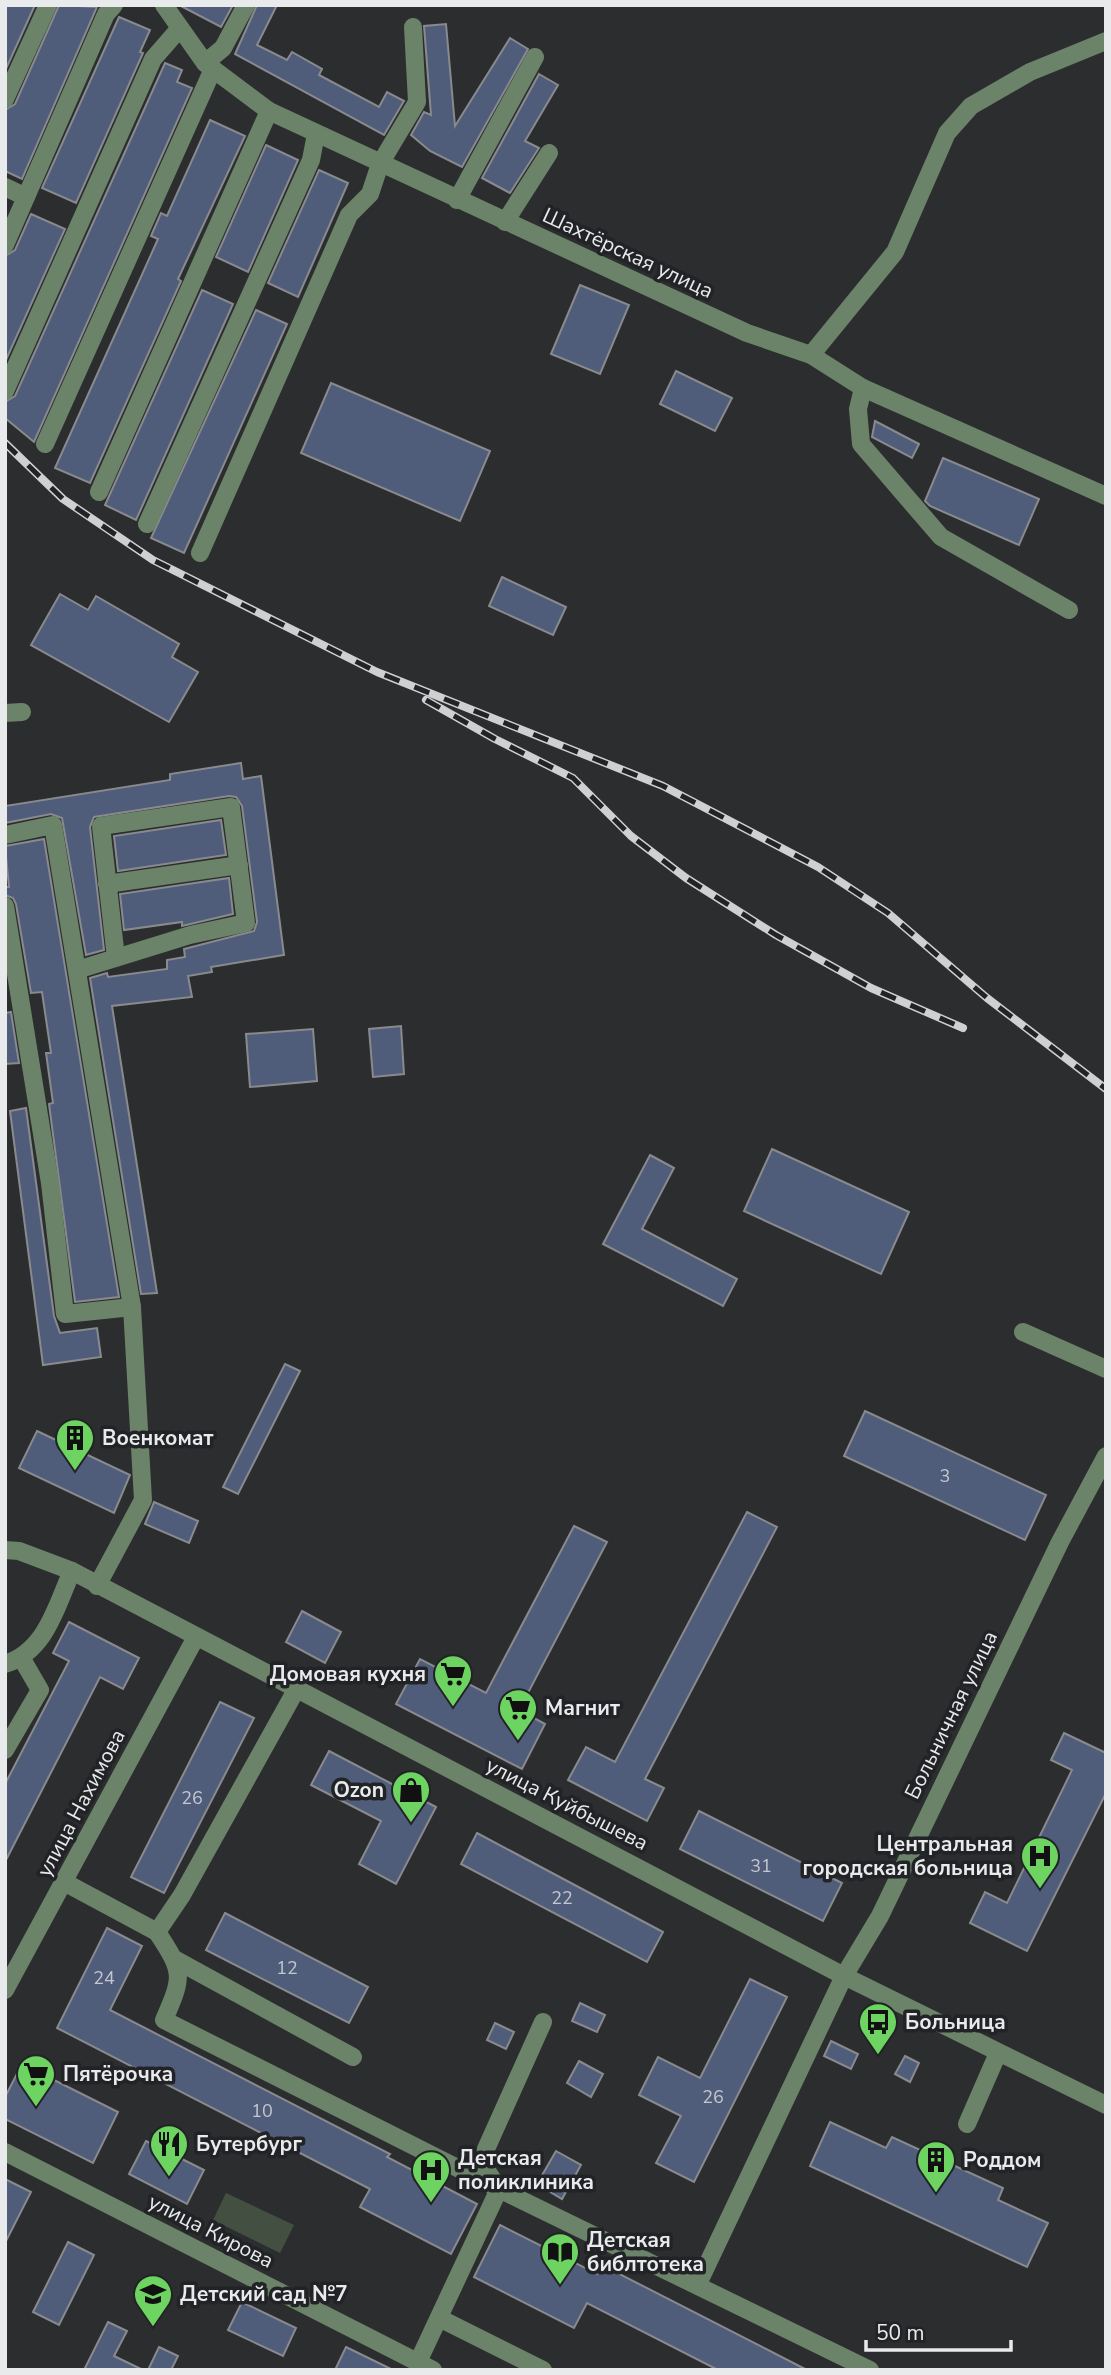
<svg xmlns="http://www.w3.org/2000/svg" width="1111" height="2375" font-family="'Nunito Sans',sans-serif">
<rect width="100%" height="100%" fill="#2c2d2f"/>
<path fill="#435041" d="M226,2193l68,32 -14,28 -67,-33z"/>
<g fill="#505d7a" stroke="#898a8d" stroke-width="2">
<path d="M5,5h30l-30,66z"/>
<path d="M59,5l38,2 -75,172 -17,-8v-61l10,-6z"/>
<path d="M179,5h54l-12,22z"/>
<path d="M257,5h20l-20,40 30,15 5,-8 30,17 -3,6 60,32 8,-15 17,9 -20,34 -149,-81z"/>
<path d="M119,17l31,13 -10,22 3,1 -67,150 -34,-15z"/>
<path d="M446,24l9,102 55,-88 18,11 -66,118 -32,-16 -19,-16 13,-23 7,3 -7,-89z"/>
<path d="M165,63l17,7 -5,12 15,6 -158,354 -29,-24v-16l10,-6z"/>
<path d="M539,74l19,11 -33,56 14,7 -29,45 -28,-15z"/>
<path d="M210,120l35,16 -67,143 3,2 -91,202 -35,-15 103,-229 -7,-3 10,-23 6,3z"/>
<path d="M266,145l32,15 -50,112 -32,-15z"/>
<path d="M319,170l29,13 -50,114 -30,-14z"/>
<path d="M31,214l34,15 -60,133v-106l10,-6z"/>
<path d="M580,285l49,20 -29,69 -49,-20z"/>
<path d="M202,290l31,14 -97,216 -31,-15z"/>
<path d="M256,310l31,14 -103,229 -33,-15z"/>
<path d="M676,371l56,27 -17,33 -55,-27z"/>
<path d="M331,383l159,68 -30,70 -159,-68z"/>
<path d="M875,421l44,23 -7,14 -40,-21z"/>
<path d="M943,458l96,41 -20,46 -89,-39 -5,-5z"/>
<path d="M502,577l64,30 -13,28 -64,-29z"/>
<path d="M60,594l28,16 8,-14 83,48 -7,13 26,15 -29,50 -138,-77z"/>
<path d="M241,763l2,16 18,-3 23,179 -73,12 1,5 -24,4 4,21 -80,9 45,287 -16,1 -51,-316 17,-5 1,4 59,-8v-9l18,-3 -1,-8 70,-18 3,-9 -15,-116 -6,-9 -7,-1 -135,21 -4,10 14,123 -18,5 -24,-137 -11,-4 -46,9v-17l165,-26v-6z"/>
<path d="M221,820l5,35 -108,16 -4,-35z"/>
<path d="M44,839l75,458 -44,5 -26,-198 4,-1 -7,-50h5l-9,-61 -11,1 -15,-89 -3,-6 -8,-3v-8h4l-4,-41z"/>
<path d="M229,878l4,36 -51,12v-4l-58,8 -4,-36z"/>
<path d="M11,1012l8,51 -14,1v-51z"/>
<path d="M401,1026l3,48 -31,3 -4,-48z"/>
<path d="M313,1029l4,52 -67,6 -4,-53z"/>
<path d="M26,1108l28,208 6,17 37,-5 4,29 -58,8 -33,-254z"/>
<path d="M772,1149l137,63 -28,62 -137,-63z"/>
<path d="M650,1155l24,13 -32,61 95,50 -14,27 -120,-62z"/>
<path d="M285,1364l15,7 -62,123 -15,-7z"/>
<path d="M865,1411l181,84 -21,45 -181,-84z"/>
<path d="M37,1431l93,44 -16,38 -95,-45z"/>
<path d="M154,1502l44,19 -9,22 -44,-19z"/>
<path d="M747,1512l30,15 -132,252 19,9 -17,33 -79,-41 18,-33 29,15z"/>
<path d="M574,1526l33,16 -88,168 26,14 -23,45 -126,-65 24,-45 66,34z"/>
<path d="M302,1611l39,21 -16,31 -39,-21z"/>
<path d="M69,1622l70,36 -16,31 -23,-12 -95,185v-78l64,-123 -16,-8z"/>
<path d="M220,1702l34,16 -90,175 -33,-16z"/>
<path d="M1064,1733l42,20v40l-79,158 -57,-28 15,-31 22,11 65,-133 -21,-10z"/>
<path d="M329,1751l107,56 -40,77 -37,-20 22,-43 -70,-36z"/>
<path d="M699,1811l143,72 -19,38 -143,-72z"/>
<path d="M477,1833l186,99 -16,30 -186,-98z"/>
<path d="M225,1913l143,74 -19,36 -143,-73z"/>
<path d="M107,1928l35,18 -32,64 280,144 -3,3 90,47 -26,50 -91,-47 10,-18 -313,-161z"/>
<path d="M750,1979l37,18 -93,185 -38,-19 25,-47 -42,-21 19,-38 42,21z"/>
<path d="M580,2003l25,12 -8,17 -25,-11z"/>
<path d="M495,2023l19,9 -8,17 -19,-9z"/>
<path d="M831,2041l27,13 -7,15 -27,-13z"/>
<path d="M905,2056l14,7 -9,19 -15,-8z"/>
<path d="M579,2061l24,13 -12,23 -24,-14z"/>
<path d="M22,2064l96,48 -25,51 -88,-44v-22z"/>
<path d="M830,2122l56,26 6,-11 111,51 -5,12 50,23 -21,44 -217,-101z"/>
<path d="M146,2141l58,29 -17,34 -58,-30z"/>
<path d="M556,2151l25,14 -19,34 -25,-15z"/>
<path d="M5,2179l26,13 -26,51z"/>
<path d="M500,2225l97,49 5,-9 205,105h-89l-131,-67 -13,25 -100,-51z"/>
<path d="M68,2242l26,13 -35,70 -26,-13z"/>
<path d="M242,2302l54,26 -13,28 -55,-26z"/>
<path d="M108,2322l19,9 -13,25 29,14h-59z"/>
<path d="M159,2347l19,9 -7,14h-23z"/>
<path d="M346,2347l47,23h-58z"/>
</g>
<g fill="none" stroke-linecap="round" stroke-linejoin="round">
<g stroke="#6b8368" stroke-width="18">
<path d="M164,5l41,58 64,48 478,222 64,22 52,33 243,108"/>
<path d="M205,63l18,-15 23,-43"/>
<path d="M5,99l43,-94"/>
<path d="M5,187l21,10"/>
<path d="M457,200l78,-143"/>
<path d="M505,222l44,-69"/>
<path d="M5,245l101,-231 8,-9"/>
<path d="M811,355l84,-103 52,-119 24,-27 59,-34 76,-31"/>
<path d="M863,388l-5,21 3,35 80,93 128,73"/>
<path d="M5,391l148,-332 27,-31"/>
<path d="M45,444l168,-375"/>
<path d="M99,492l170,-381"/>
<path d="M147,524l164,-364 5,-26"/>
<path d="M200,553l149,-338 21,-21 10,-30 37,-62 -4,-75"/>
<path d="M5,713l17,-1"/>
<path d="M5,835l48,-10 79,482 11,193 -46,86"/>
<path d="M107,884l132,-19"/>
<path d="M5,906l45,277 15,131 67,-7"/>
<path d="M77,970l113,-35 56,-12 -15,-116 -130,19 15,132"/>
<path d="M1023,1332l83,37"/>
<path d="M5,1550l14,1 53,20 772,405 262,129"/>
<path d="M5,1664c41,-13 51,-57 67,-93"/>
<path d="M5,1750l35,-60 -18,-31"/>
<path d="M64,1882l93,50 25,-37 114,-205"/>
<path d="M157,1932c27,41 26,44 7,88l335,169 371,181"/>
<path d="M176,1960l177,97"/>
<path d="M5,1990l191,-353"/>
<path d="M967,2124l31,-71"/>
<path d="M5,2152l428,218"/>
<path d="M698,2284l146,-308 36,-60 180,-374 46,-86"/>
<path d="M439,2318l104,52"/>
<path d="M418,2362l81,-173 -14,-21 1,-19 57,-127"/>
</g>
<defs>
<g id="rail">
<path d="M5,443l58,56 90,61 224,112 286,114 155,81 70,46 99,85 119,91"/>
<path d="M426,700l69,39 78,39 58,58 55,42 90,57 95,53 92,40"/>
</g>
</defs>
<use href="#rail" stroke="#cfd0d1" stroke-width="8"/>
<use href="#rail" stroke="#222326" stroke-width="5" stroke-dasharray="16" stroke-linecap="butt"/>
</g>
<defs>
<symbol id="building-pin" viewBox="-11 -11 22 30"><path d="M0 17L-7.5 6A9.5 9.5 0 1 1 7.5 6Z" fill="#6dd361" stroke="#222326"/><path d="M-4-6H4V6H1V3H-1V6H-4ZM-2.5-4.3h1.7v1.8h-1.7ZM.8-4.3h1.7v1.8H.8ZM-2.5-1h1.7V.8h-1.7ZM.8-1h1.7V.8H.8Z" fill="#111"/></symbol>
<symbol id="supermarket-pin" viewBox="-11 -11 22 30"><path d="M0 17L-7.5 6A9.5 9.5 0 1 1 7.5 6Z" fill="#6dd361" stroke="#222326"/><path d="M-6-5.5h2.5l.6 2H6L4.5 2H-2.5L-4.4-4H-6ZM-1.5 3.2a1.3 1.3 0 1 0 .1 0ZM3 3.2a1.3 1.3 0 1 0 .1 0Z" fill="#111"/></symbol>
<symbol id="shop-pin" viewBox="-11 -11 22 30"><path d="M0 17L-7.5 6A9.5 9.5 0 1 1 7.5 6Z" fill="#6dd361" stroke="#222326"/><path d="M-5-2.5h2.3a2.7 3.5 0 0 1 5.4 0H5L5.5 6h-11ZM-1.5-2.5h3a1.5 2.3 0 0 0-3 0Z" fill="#111"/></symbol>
<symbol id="hospital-pin" viewBox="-11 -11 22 30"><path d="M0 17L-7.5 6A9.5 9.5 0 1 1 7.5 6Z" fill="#6dd361" stroke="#222326"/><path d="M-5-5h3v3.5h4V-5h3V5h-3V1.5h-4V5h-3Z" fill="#111"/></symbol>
<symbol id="bus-pin" viewBox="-11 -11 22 30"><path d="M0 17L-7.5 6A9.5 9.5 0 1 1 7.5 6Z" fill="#6dd361" stroke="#222326"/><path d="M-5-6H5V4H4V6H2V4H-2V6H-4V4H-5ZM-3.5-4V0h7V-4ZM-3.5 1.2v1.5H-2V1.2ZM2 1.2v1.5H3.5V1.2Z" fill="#111"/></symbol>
<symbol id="restaurant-pin" viewBox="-11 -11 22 30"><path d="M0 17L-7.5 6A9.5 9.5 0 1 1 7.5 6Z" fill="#6dd361" stroke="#222326"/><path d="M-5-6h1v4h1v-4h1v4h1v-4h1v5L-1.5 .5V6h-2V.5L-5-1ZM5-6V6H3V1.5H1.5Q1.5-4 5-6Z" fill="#111"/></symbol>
<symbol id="library-pin" viewBox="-11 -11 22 30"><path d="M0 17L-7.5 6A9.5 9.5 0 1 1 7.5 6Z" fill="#6dd361" stroke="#222326"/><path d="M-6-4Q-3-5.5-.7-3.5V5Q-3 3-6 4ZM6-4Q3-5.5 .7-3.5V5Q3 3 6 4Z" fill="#111"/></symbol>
<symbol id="school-pin" viewBox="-11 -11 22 30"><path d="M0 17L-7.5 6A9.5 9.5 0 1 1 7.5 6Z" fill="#6dd361" stroke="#222326"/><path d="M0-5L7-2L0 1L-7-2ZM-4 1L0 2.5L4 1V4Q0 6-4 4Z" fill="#111"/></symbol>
</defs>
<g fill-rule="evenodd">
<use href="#building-pin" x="53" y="1416" width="44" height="60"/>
<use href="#supermarket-pin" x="431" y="1652" width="44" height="60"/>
<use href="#supermarket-pin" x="496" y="1686" width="44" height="60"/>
<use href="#shop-pin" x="389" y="1768" width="44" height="60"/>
<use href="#hospital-pin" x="1018" y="1834" width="44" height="60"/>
<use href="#bus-pin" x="856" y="2000" width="44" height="60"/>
<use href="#supermarket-pin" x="14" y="2052" width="44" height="60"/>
<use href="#restaurant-pin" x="147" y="2122" width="44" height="60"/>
<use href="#building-pin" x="914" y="2138" width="44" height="60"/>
<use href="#hospital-pin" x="409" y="2148" width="44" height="60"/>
<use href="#library-pin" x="538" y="2230" width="44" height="60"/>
<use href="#school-pin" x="131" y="2272" width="44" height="60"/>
</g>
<g text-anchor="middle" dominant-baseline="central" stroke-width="7" stroke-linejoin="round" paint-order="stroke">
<g font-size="18" fill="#c3c7cf">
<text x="945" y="1476">3</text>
<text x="192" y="1798">26</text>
<text x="761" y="1866">31</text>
<text x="562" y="1898">22</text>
<text x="287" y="1968">12</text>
<text x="104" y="1978">24</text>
<text x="713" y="2097">26</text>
<text x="262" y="2111">10</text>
</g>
<g font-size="21" fill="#e9eaeb" stroke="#222326">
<text transform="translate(628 253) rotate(25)">Шахтёрская улица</text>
<text transform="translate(951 1715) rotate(-64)">Больничная улица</text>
<text transform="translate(81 1803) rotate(-62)">улица Нахимова</text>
<text transform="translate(567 1804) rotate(27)">улица Куйбышева</text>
<text transform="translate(211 2231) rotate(27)">улица Кирова</text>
</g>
<g font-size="21" font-weight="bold" fill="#e9eaeb" stroke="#222326" text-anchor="start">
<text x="102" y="1438">Военкомат</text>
<text x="426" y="1674" text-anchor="end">Домовая кухня</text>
<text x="545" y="1708">Магнит</text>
<text x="384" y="1790" text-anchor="end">Ozon</text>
<text x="1013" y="1844" text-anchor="end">Центральная<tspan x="1013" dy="24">городская больница</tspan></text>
<text x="905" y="2022">Больница</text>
<text x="63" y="2074">Пятёрочка</text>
<text x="196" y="2144">Бутербург</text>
<text x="458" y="2158">Детская<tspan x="458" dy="24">поликлиника</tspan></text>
<text x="963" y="2160">Роддом</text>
<text x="587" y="2240">Детская<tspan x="587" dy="24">библтотека</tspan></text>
<text x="180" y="2294">Детский сад №7</text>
</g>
</g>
<rect width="1111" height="2375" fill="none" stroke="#e9eaeb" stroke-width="14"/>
<path d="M866 2340v10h145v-10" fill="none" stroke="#e9eaeb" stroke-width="3.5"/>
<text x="876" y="2340" font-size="21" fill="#e9eaeb" stroke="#222326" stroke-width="5" paint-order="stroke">50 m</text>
</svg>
